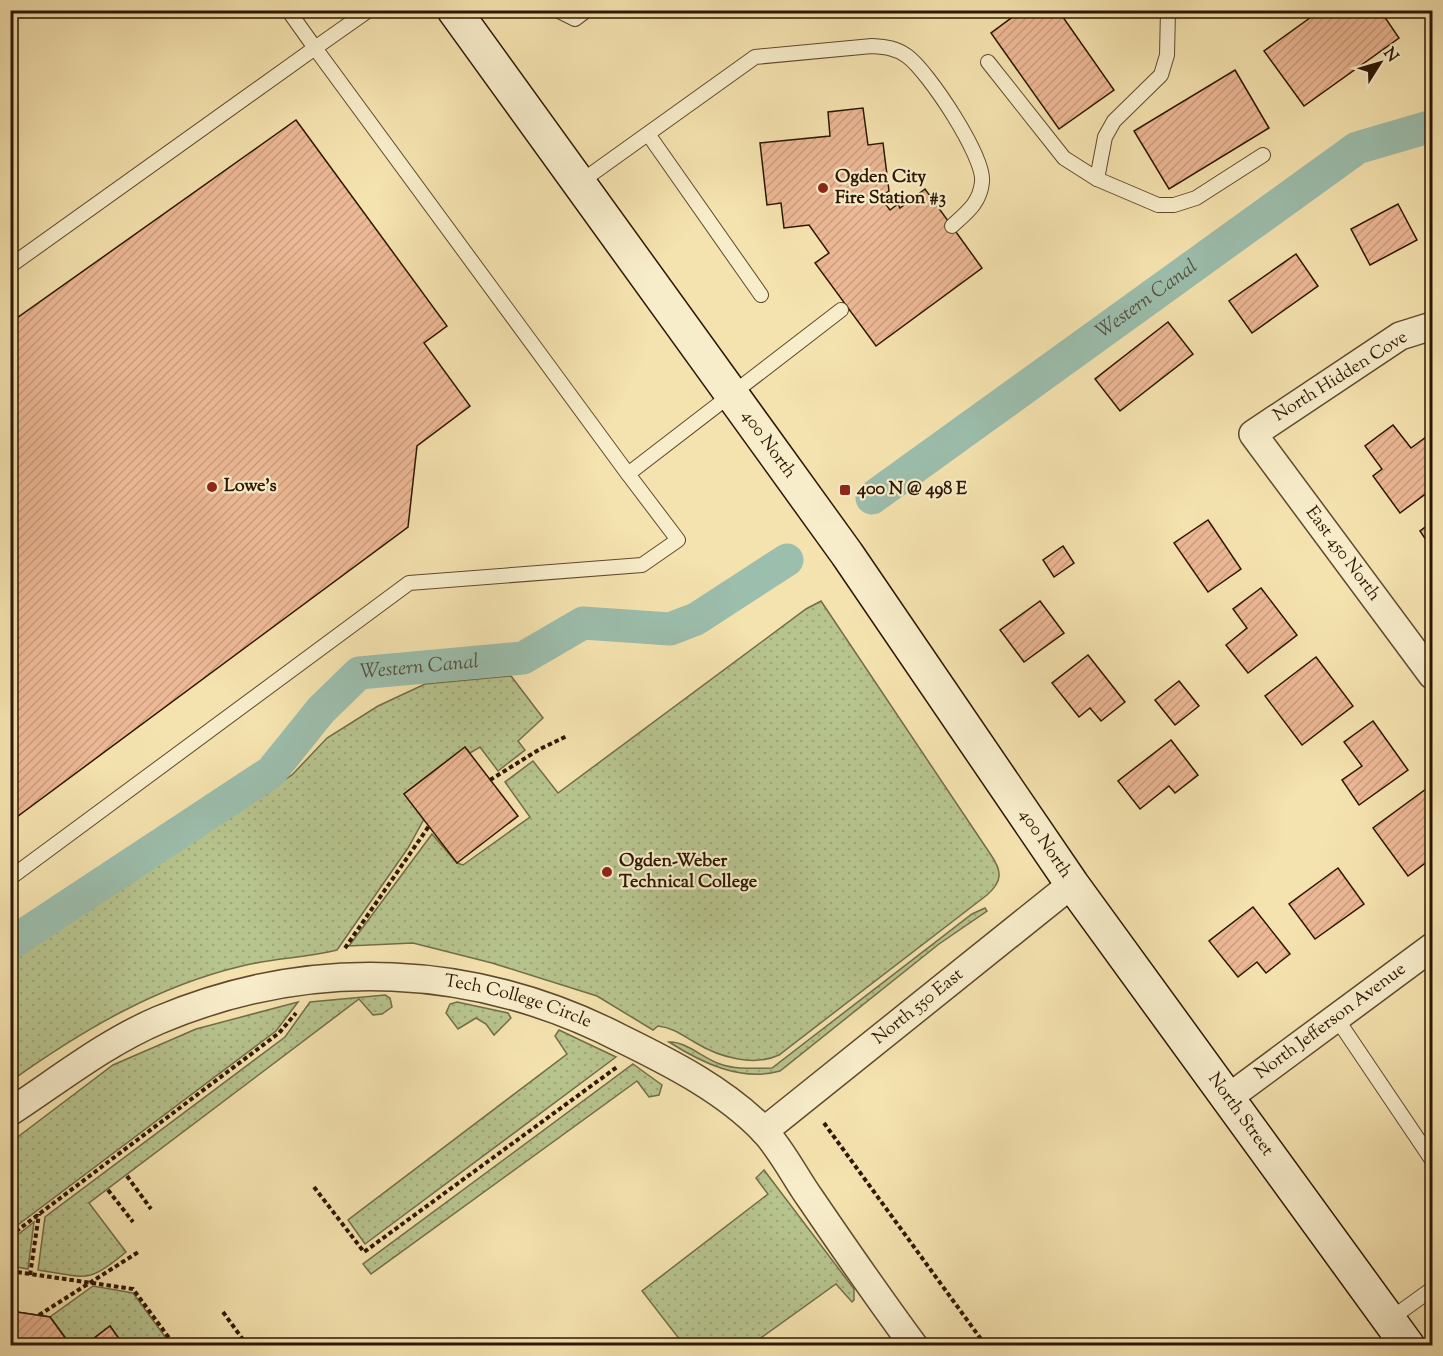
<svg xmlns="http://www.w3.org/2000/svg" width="1443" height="1356" font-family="'Sorts Mill Goudy',serif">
<defs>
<pattern id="grass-dots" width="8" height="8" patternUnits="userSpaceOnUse" patternTransform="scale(1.5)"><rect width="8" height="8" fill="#b7c48e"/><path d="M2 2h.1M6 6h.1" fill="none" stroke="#9ea879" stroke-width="1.8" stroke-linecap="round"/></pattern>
<pattern id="building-hatch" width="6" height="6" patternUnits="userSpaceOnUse" patternTransform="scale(1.5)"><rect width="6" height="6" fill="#edb895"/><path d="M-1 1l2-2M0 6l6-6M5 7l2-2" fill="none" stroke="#cc9d7f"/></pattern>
</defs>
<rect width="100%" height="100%" fill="#f5e3af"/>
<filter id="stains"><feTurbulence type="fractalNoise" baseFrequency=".00333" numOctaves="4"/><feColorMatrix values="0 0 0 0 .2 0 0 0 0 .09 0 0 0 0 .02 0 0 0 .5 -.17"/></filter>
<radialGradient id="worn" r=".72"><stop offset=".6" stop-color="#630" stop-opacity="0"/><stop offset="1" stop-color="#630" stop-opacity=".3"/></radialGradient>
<g fill="url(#grass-dots)" stroke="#726d48" stroke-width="1.5">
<path d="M821,601l170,254c11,16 12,26 -4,40l-208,160c-25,12 -60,2 -83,-12 -14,-8 -22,-15 -38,-17l-5,4 -56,-34 -105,-33 -79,-20 -64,3 83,-112 25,29 6,2 67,-48 -25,-35 28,-21 25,32 248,-184z"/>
<path d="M511,676l32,42 -25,23 7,9 -27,21 -18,-24 -10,6 -5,-6 -61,47 20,25 -16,29 -71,102c-31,8 -64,8 -95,16 -85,20 -161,65 -231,115v-126l281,-180 35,-37 51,-32 47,-22z"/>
<path d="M985,908l2,3 -48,33 -159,127c-39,11 -78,-8 -111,-29 17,-1 35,17 51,22 17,6 35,4 52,4l200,-154z"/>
<path d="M385,995l5,3 2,9 -10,7 -9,1 -14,-16 -270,204 37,49c-39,33 -40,25 -88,18l7,-53 240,-180 25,-35z"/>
<path d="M298,1002l-22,29 -265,199v-88l102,-77 83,-36z"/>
<path d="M457,1002l51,11 3,5 -17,17 -8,-11 -10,-6 -18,11 -12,-16 4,-9z"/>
<path d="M559,1030l57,27 -251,187 -17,-24 219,-166 -12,-18z"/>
<path d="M633,1064l29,21 -3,10 -10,2 -12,-16 -266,193 -8,-10z"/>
<path d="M764,1170l90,119v11l-2,2 -16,-18 -85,61h-67l-42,-54 126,-97 -12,-16z"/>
<path d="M34,1222l-6,47 -17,-3v-26z"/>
<path d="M93,1286l40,7 38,52h-47l-15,-18 -25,18h-13l-21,-28z"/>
</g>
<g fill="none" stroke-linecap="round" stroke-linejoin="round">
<g stroke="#9cbead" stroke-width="33">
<path id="s1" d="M872,498l485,-350 75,-22"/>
<path id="s2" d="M10,944l261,-172 50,-62 38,-37 164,-15 60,-35 87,6 26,-10 91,-59"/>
</g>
</g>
<g fill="url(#building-hatch)" stroke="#2d1602" stroke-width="1.5">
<path d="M1022,10h36l56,80 -55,39 -68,-96z"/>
<path d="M1321,10h59l19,28 -95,68 -40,-55z"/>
<path d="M1235,70l34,58 -100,61 -35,-58z"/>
<path d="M863,108l5,37 15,-2 6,48 -9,6 10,13 8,-6 2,4 25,-19 57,79 -106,78 -61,-83 14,-10 -20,-28 -25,3 -3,-25 -14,2 -7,-62 70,-7 -2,-24z"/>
<path d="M296,120l151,206 -23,17 46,63 -53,40 -9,81 -398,295v-499z"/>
<path d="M1398,204l19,36 -47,25 -19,-36z"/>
<path d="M1296,254l22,32 -66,47 -23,-32z"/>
<path d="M1168,322l25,32 -73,57 -25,-32z"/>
<path d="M1393,425l18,23 15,-11 6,9v43l-32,24 -27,-37 9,-7 -17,-23z"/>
<path d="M1208,520l33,49 -33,23 -34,-49z"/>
<path d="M1432,522v27l-12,-18z"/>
<path d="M1063,546l11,17 -20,14 -11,-17z"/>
<path d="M1261,588l36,47 -49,38 -22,-28 21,-17 -14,-19z"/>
<path d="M1040,601l24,32 -40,29 -24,-32z"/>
<path d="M1088,655l37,47 -24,19 -11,-13 -11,9 -27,-34z"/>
<path d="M1316,657l37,49 -51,39 -37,-49z"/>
<path d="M1179,681l20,25 -24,19 -20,-25z"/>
<path d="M1373,721l35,49 -49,35 -17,-25 20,-14 -18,-24z"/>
<path d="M1171,740l27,35 -23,18 -6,-7 -29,23 -22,-28z"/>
<path d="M465,747l53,69 -61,47 -53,-69z"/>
<path d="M1426,789l6,8v61l-24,18 -35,-48z"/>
<path d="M1338,868l26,36 -49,35 -26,-35z"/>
<path d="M1253,907l37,47 -24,19 -9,-11 -19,15 -29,-36z"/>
<path d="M10,1311l40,6 21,29h-61z"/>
<path d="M10,1311l40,6 21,29h-61z"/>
<path d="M110,1326l14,20h-40z"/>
<path d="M110,1326l14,20h-40z"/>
</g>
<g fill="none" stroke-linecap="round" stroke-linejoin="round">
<defs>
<g id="lane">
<path d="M288,10l27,38 54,-38"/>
<path d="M557,10l18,9 12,-9"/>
<path d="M988,62l76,96 33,21 61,26h16l22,-7 67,-43"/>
<path d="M648,134l113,161"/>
<path d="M1097,179l8,-42 9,-16 47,-46 6,-20 1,-45"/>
<path d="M579,183l176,-126 117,-11c14,1 24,2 35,10 21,15 78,101 75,126 -2,21 -15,30 -30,44"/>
<path d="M10,266l305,-218 313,426"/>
<path d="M10,878l399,-295 233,-18 36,-25 -50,-66 213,-164"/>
<path d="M1337,1019l95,141"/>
<path d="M1389,1320l43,-31"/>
</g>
<g id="street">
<path id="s3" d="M1432,326l-32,10 -147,98 179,241"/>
<path id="s4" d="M1228,1098l204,-151"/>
<path id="s5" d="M10,1112c49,-32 95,-69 149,-92 152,-64 316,-57 463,19 49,24 104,52 142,92 18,19 31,46 46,67 34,50 68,99 104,148"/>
<path id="s6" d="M764,1131l308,-247"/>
</g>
<g id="secondary">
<path id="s7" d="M454,10l393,544 225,330 336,462"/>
</g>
</defs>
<use href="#lane" stroke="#5f492d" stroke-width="16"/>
<use href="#street" stroke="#5f492d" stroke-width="30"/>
<use href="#secondary" stroke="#2d1602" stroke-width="36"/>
<g stroke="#2d1602" stroke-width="4" stroke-dasharray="4.5 3" stroke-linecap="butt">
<path d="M490,780l50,-31 27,-13"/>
<path d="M345,948l84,-122"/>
<path d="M824,1123l162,223"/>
<path d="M127,1176l24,33"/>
<path d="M314,1187l50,65 253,-185"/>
<path d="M108,1190l25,32"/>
<path d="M10,1236l269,-203 17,-20"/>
<path d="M10,1271l123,18 42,57"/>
<path d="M30,1275l9,-61"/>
<path d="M10,1311h1"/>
<path d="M223,1312l21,29"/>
<path d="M39,1315l101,-64"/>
<path d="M200,1346l6,-5 2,5"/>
</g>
<use href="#lane" stroke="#f8edcb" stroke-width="14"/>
<use href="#street" stroke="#f8edcb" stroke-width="27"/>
<use href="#secondary" stroke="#f8edcb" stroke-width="33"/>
</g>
<g fill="#8f2418" stroke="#f8edcb" stroke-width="2">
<circle cx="823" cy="188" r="6"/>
<circle cx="212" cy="487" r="6"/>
<rect x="839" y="484" width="12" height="12" rx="3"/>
<circle cx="607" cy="872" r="6"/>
</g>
<g text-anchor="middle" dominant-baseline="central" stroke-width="4.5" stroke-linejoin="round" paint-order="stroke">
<g font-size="18" font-weight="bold" fill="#2d1602" stroke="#f8edcb" text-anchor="start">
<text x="835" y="178">Ogden City<tspan x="835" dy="21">Fire Station #3</tspan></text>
<text x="224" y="487">Lowe's</text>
<text x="857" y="490">400 N @ 498 E</text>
<text x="619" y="862">Ogden-Weber<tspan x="619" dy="21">Technical College</tspan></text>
</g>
<g font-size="18" fill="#2d1602" stroke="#f8edcb">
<text transform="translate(1341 377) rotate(-32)">North Hidden Cove</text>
<text stroke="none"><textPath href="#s7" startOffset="536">400 North</textPath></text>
<text stroke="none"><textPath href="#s3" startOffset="360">East 450 North</textPath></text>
<text stroke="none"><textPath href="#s7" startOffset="1022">400 North</textPath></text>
<text stroke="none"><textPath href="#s5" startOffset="543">Tech College Circle</textPath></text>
<text stroke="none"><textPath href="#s6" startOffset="198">North 550 East</textPath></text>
<text stroke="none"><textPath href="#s4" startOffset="128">North Jefferson Avenue</textPath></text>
<text stroke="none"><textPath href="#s7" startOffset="1356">North Street</textPath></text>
</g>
<g font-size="20" font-style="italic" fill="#54513e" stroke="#f8edcb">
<text stroke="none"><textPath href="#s1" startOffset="339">Western Canal</textPath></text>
<text stroke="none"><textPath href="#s2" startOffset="506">Western Canal</textPath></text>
</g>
</g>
<rect width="1443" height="1356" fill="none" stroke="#f5e3af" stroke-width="36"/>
<rect x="12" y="12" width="1419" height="1332" fill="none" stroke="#2d1602" stroke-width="3"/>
<rect x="18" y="18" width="1407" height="1320" fill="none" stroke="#2d1602" stroke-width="1.5"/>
<g transform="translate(1380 63) rotate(53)" stroke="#f8edcb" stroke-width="4.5" paint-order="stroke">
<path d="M0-4.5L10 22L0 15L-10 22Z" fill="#2d1602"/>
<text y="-9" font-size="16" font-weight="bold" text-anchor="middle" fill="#2d1602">N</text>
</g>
<rect width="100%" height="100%" filter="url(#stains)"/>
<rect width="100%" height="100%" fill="url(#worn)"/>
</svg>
